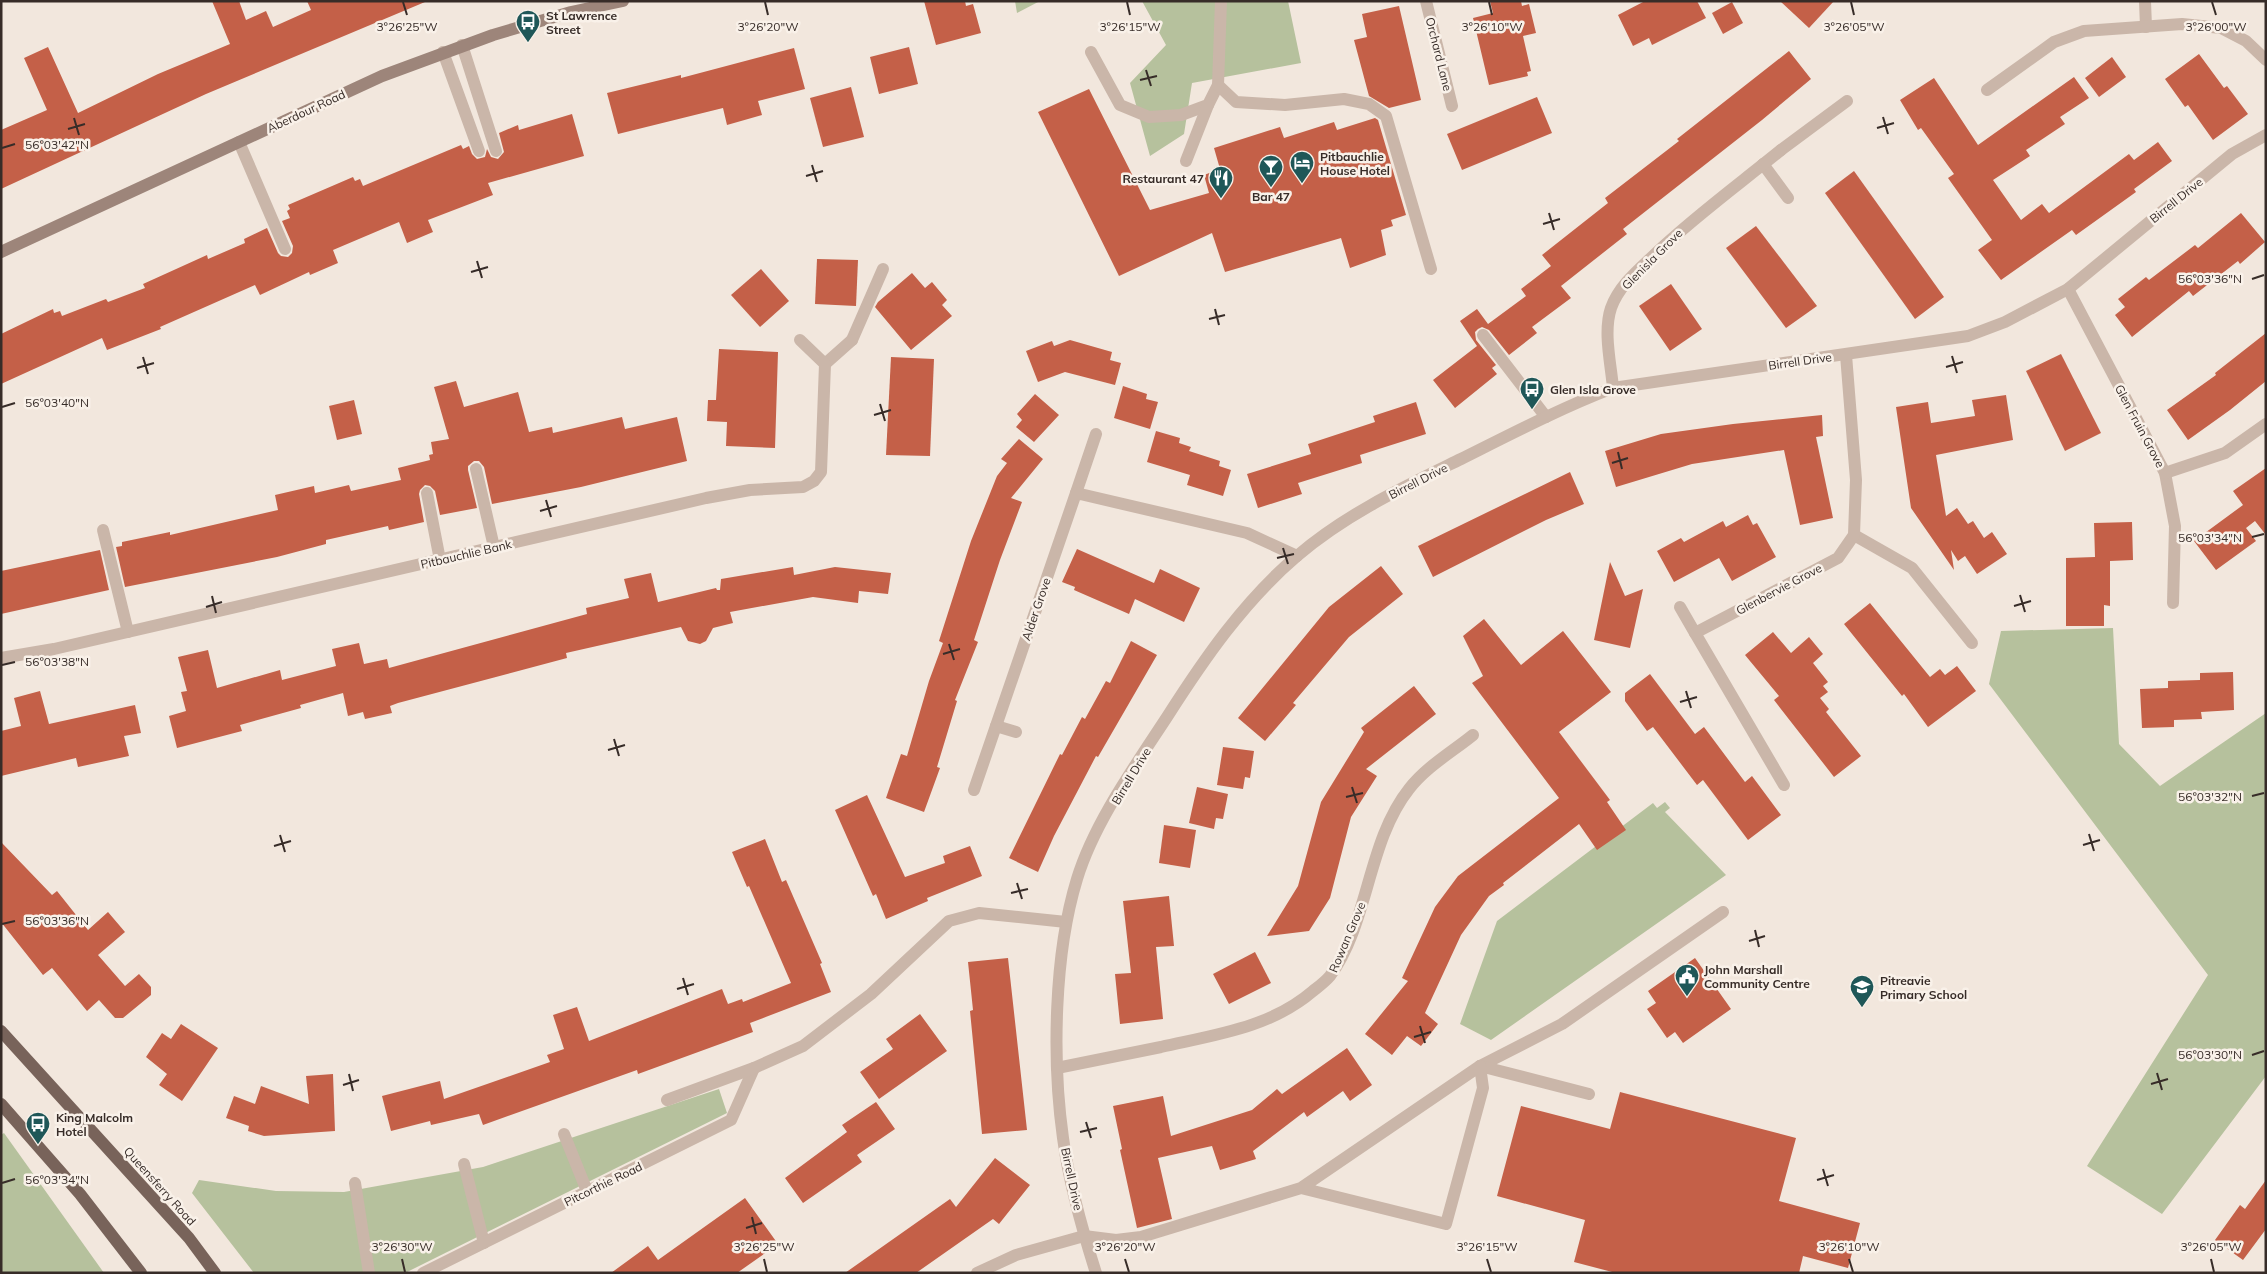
<svg xmlns="http://www.w3.org/2000/svg" width="2267" height="1274" font-family="Mulish,sans-serif">
<rect width="100%" height="100%" fill="#f2e7dd"/>
<g fill="#b6c19d">
<path d="M1015,1h25l-23,12z"/>
<path d="M1142,1h146l13,62 -109,20 -8,51 -34,22 -20,-73 36,-38z"/>
<path d="M2113,628l6,116 41,42 106,-73v363l-104,138 -75,-48 121,-191 -219,-291 12,-53z"/>
<path d="M1665,802l5,6 -5,4 61,63 -235,165 -31,-16 37,-103 156,-118 4,5z"/>
<path d="M719,1089l8,24 -322,160h-151l-62,-80 7,-13 77,11 68,1 139,-25z"/>
<path d="M4,1133l100,140h-103v-138z"/>
</g>
<g fill="#c46048">
<path d="M212,1h27l7,19 20,-9 7,16 38,-17 -4,-9 118,1 -219,92 -205,95v-59l46,-20 -23,-52 24,-11 30,66 80,-39 72,-30z"/>
<path d="M924,1h41l1,5 7,-2 8,29 -45,12z"/>
<path d="M1490,1h31l1,5 7,-2 7,29 -13,3 8,35 -4,1 1,4 -39,9 -16,-67 20,-5z"/>
<path d="M1645,1h52l9,17 -54,27 -3,-7 -16,8 -15,-31z"/>
<path d="M1780,1h54l-25,27z"/>
<path d="M1732,2l11,21 -20,11 -11,-21z"/>
<path d="M1399,6l22,94 -32,8 -20,-12 -15,-56 13,-3 -5,-23z"/>
<path d="M909,47l9,37 -39,10 -9,-37z"/>
<path d="M794,48l11,41 -47,12 4,14 -35,10 -4,-17 -105,26 -11,-41 74,-18v3z"/>
<path d="M1789,51l22,28 -49,41 -139,109 4,5 -66,52 10,12 -39,29 5,6 -28,22 -20,-25 -7,-3 -4,2 -3,3 1,8 20,25 -4,3 5,6 -42,34 -22,-28 44,-34 -17,-25 17,-12 11,15 38,-28 -5,-7 30,-23 -9,-11 66,-52 -3,-5 74,-57 -2,-2z"/>
<path d="M2199,54l25,34 3,-2 21,28 -35,26 -25,-35 -3,2 -20,-28z"/>
<path d="M2112,57l14,20 -27,20 -14,-19z"/>
<path d="M2074,77l15,21 -29,19 5,7 -39,26 4,6 -37,24 28,40 21,-16 7,9 80,-59 5,6 24,-18 14,19 -38,28 2,3 -60,43 -4,-5 -71,50 -23,-30 14,-10 -44,-62 6,-4 -33,-46 -3,2 -18,-30 34,-22 44,67z"/>
<path d="M851,87l13,50 -41,10 -13,-49z"/>
<path d="M1089,89l61,121 59,-17 -5,-18 16,-6 -6,-21 66,-21 4,11 50,-16 3,8 38,-12 3,2 28,95 -15,5 2,6 -12,4 5,25 -36,13 -9,-30 -116,34 -13,-39 -93,43 -81,-164z"/>
<path d="M1537,97l15,36 -90,37 -15,-36z"/>
<path d="M572,114l12,42 -96,27 5,12 -65,25 5,12 -26,11 -8,-21 -66,28 5,13 -28,12 -1,-3 -49,23 -5,-10 -95,42 1,2 -54,21 -5,-12 -101,46v-50l52,-25 1,4 6,-2 2,5 44,-17 2,3 37,-14 -2,-4 64,-29 1,4 37,-16 -1,-4 23,-11 11,25 3,3 7,1 4,-4 1,-7 -11,-25 8,-3 -3,-7 3,-2 -2,-4 65,-28 2,4 5,-2 3,7 98,-41 2,4 6,-3 3,8 5,5 8,-2 2,-8 4,8 7,2 6,-7 -5,-19 19,-8 1,5z"/>
<path d="M1854,171l90,126 -29,22 -90,-126z"/>
<path d="M2241,213l24,29 -25,22 -2,-3 -45,35 -4,-5 -57,46 -17,-22 10,-8 -7,-8 28,-22 3,3 46,-35 3,3z"/>
<path d="M1756,226l61,80 -31,22 -60,-80z"/>
<path d="M817,259l41,1 -2,46 -41,-2z"/>
<path d="M761,269l28,32 -29,26 -29,-32z"/>
<path d="M912,273l13,15 7,-6 15,18 -5,5 10,11 -41,34 -36,-43 3,-5z"/>
<path d="M1671,284l31,45 -32,22 -31,-45z"/>
<path d="M2266,333v48l-36,29 -42,30 -21,-30 49,-35 -1,-2z"/>
<path d="M1070,340l42,12 -2,8 11,3 -6,22 -50,-13 -27,10 -12,-31 26,-10 2,5z"/>
<path d="M719,349l59,3 -3,96 -49,-2 1,-24 -20,-1 1,-21h8z"/>
<path d="M2061,354l40,79 -36,18 -39,-80z"/>
<path d="M891,357l43,2 -4,97 -44,-1z"/>
<path d="M456,381l8,26 54,-15 11,40 23,-5 1,6 69,-16 3,12 52,-12 10,44 -106,26 -89,17 -8,-37 -5,-6h-5l-6,5v4l9,38 -37,7 -5,-24 -5,-5 -5,-1 -5,5 -1,4 5,28 -35,8 -1,-4 -62,14v4l-49,13 -152,30 -9,-40 6,-1v-4l48,-10v3l108,-25 -3,-15 39,-9 1,7 34,-8 2,6 50,-11 -3,-12 32,-8 -1,-5 4,-1 -2,-12 18,-3 -15,-52z"/>
<path d="M1123,386l24,8 -1,5 12,3 -8,27 -36,-11z"/>
<path d="M1035,394l24,21 -25,27 -18,-15 6,-7 -5,-6z"/>
<path d="M2006,395l7,45 -77,15 10,61 11,-8 11,16 5,-3 11,17 8,-6 15,22 -30,20 -12,-18 -7,5 -7,-11 3,20 -43,-62 -15,-101 32,-5 3,21 44,-7 -3,-16z"/>
<path d="M354,400l8,34 -25,6 -8,-34z"/>
<path d="M1416,402l10,32 -66,21 2,8 -64,20 4,11 -44,14 -11,-34 64,-20 -3,-10 67,-22 -2,-6z"/>
<path d="M1822,415l1,21 -7,1 17,81 -33,7 -16,-75 -92,14 -76,23 -11,-36 56,-17 72,-10z"/>
<path d="M1156,431l24,7 -1,5 12,4 -2,4 31,10 -1,5 12,4 -8,26 -36,-11 3,-10 -43,-13z"/>
<path d="M1019,439l24,20 -32,39 11,4 -22,58 -26,80 4,2 -23,58 2,1 -20,66 3,1 -16,44 -38,-14 15,-44 6,2 22,-75 14,-38 -4,-2 32,-100 26,-65 10,-13 -6,-4z"/>
<path d="M2266,468v67l-11,-14 -9,7 10,13 -40,29 -22,-29 49,-36 -10,-14z"/>
<path d="M1570,472l14,32 -38,16 -113,57 -15,-31z"/>
<path d="M1748,515l5,10 4,-2 19,34 -44,24 -13,-23 -45,24 -17,-31 24,-13 3,4 39,-21 3,6z"/>
<path d="M2132,522l1,38 -23,1v45l-6,-1v21h-38v-68l29,-1 -1,-34z"/>
<path d="M1077,549l77,34 6,-14 40,19 -16,34 -49,-23 -6,15 -55,-24 1,-3 -13,-5z"/>
<path d="M100,550l9,40 -108,24v-43z"/>
<path d="M1610,562l15,34 18,-7 -13,59 -36,-8z"/>
<path d="M1381,566l22,28 -54,43 -56,66 3,2 -31,36 -27,-23 91,-111z"/>
<path d="M793,567l1,8 41,-8 56,6 -3,21 -29,-3 -1,12 -45,-6 -83,15 3,11 -20,5 -7,13 -6,3 -12,-3 -7,-14 -115,26 1,5 -169,45 -8,3 2,7 -27,6 -2,-7 -15,4 -5,-23 -43,12 1,3 -61,17 2,6 -65,17 -8,-32 17,-5 -5,-19 6,-1 -9,-34 30,-7 9,38 63,-18 2,10 54,-14 -4,-17 27,-6 5,21 23,-5 2,9 198,-54 -1,-6 43,-10 -5,-19 27,-6 7,29 58,-14 1,2h3l1,-11z"/>
<path d="M1870,603l60,74 10,-8 5,6 12,-9 19,25 -48,36 -24,-33 -2,2 -58,-72z"/>
<path d="M1484,619l37,46 42,-34 48,61 -52,40 51,68 -3,2 19,28 -29,20 -18,-26 -76,59 1,2 -15,11 -28,39 -36,78 13,11 -17,22 -14,-10 -15,19 -27,-21 43,-53 -6,-3 33,-71 23,-31 101,-78 -87,-115 11,-7 -20,-40z"/>
<path d="M1773,632l18,21 18,-16 14,17 -10,9 15,19 -5,4 5,6 -8,6 9,11 -3,3 35,44 -27,21 -60,-77 5,-4 -34,-41z"/>
<path d="M1131,641l26,14 -59,102 -2,-1 -42,80 -16,36 -29,-14 51,-104 2,1 20,-38 3,2 21,-38 4,2z"/>
<path d="M2233,672l1,38 -33,2 1,7 -28,1v7l-32,1 -2,-39 28,-1v-7l32,-1v-7z"/>
<path d="M1650,674l45,60 9,-7 41,55 7,-6 29,39 -33,25 -45,-60 -6,5 -44,-58 -6,4 -22,-30v-8z"/>
<path d="M1414,686l22,28 -70,55 11,7 -26,41 -21,81 -21,33 -42,5 31,-50 23,-84 43,-70 -3,-4z"/>
<path d="M40,691l9,33 86,-19 6,28 -17,3 5,20 -51,11 -2,-9 -75,18v-45l20,-5 -7,-28z"/>
<path d="M1223,747l31,4 -4,27 -5,-1 -2,12 -26,-4z"/>
<path d="M1197,787l31,7 -5,25 -7,-1 -2,11 -25,-6z"/>
<path d="M867,795l38,82 40,-14 -2,-7 27,-10 12,30 -55,22 1,3 -42,18 -10,-25 -3,2 -38,-86z"/>
<path d="M1164,825l32,5 -6,38 -31,-5z"/>
<path d="M765,839l17,43 4,-2 36,83 -2,1 11,28 -81,31 3,9 -115,42 -1,-4 -154,55 -4,-11 -48,11 -1,-4 -39,10 -9,-35 58,-15 4,18 106,-37 -3,-7 17,-6 -11,-34 24,-8 12,34 133,-52 6,15 14,-5 1,3 48,-19 -42,-97 -2,1 -15,-35z"/>
<path d="M1,842l51,53 5,-4 31,39 20,-18 17,20 -27,23 27,31 14,-12 12,13v8l-28,23h-8l-16,-18 -12,11 -35,-43 -9,7 -42,-53z"/>
<path d="M1169,896l5,50 -18,1 7,72 -43,5 -5,-50 16,-1 -8,-72z"/>
<path d="M1255,952l16,31 -42,21 -16,-30z"/>
<path d="M1008,958l19,172 -45,4 -12,-123 3,-1 -5,-48z"/>
<path d="M1695,958l36,51 -48,34 -8,-11 -8,6 -20,-29 9,-6 -8,-12z"/>
<path d="M920,1014l27,37 -68,48 -19,-27 33,-23 -7,-10z"/>
<path d="M181,1024l37,24 -36,53 -23,-16 8,-11 -21,-17 16,-24 9,6z"/>
<path d="M1347,1048l25,37 -22,16 -7,-10 -36,26 -3,-5 -51,39 3,8 -36,11 -8,-24 -54,12 14,61 -35,9 -17,-78 2,-1 -9,-43 50,-10 8,40 81,-26 25,-21 5,5z"/>
<path d="M333,1074l2,57 -71,5 -16,-5 1,-5 -23,-8 8,-22 21,8 6,-18 48,18 -3,-28z"/>
<path d="M1620,1092l176,46 -17,63 81,22 -12,45 -45,-12 -4,17h-183l-42,-11 11,-42 -88,-24 24,-90 89,23z"/>
<path d="M876,1102l19,27 -38,26 5,7 -59,41 -18,-25 62,-46 -5,-7z"/>
<path d="M995,1158l35,27 -31,39 -6,-5 -77,54h-71l105,-74 6,8z"/>
<path d="M2266,1180v49l-23,31 -28,-20 25,-35 5,4z"/>
<path d="M745,1198l33,46 -41,29h-126l37,-27 10,14z"/>
</g>
<g fill="none" stroke-linecap="round" stroke-linejoin="round">
<g stroke="#cab6a9" stroke-width="12">
<path d="M462,45l34,106"/>
<path d="M443,52l36,99"/>
<path d="M1091,52l29,53 29,12 32,-2 27,-10 10,-20 3,-84"/>
<path d="M1218,85l18,17 49,3 59,-6 25,5 17,12 45,153"/>
<path d="M239,142l46,107"/>
<path d="M1781,150l66,-49"/>
<path d="M1186,161l22,-56"/>
<path d="M1483,335l63,82"/>
<path d="M852,340l31,-71"/>
<path d="M476,469l18,78"/>
<path d="M427,493l13,67"/>
<path d="M103,530l25,102"/>
<path d="M1480,1066l82,-42 161,-112"/>
<path d="M1480,1066l109,28"/>
<path d="M564,1134l23,57"/>
<path d="M464,1164l20,79"/>
<path d="M355,1183l14,90"/>
<path d="M1084,1236l32,4 25,-3 160,-49 179,-122 3,22 -37,136 -145,-36"/>
<path d="M423,1273l308,-153 23,-52"/>
</g>
<g stroke="#cab6a9" stroke-width="12">
<path d="M1426,1l26,105"/>
<path d="M2145,1l1,26"/>
<path d="M1987,90l67,-48 30,-11 98,-7 39,4 25,13 20,19"/>
<path d="M1763,164l25,34"/>
<path d="M2068,289l97,184 10,53 -2,77"/>
<path d="M825,364l27,-24"/>
<path d="M1613,388c-2,-24 -10,-56 -2,-80 8,-22 26,-37 43,-53 40,-38 84,-70 127,-105"/>
<path d="M2165,473l60,-20 41,-29"/>
<path d="M1076,493l20,-59"/>
<path d="M1854,535l58,33 60,75"/>
<path d="M1680,607l15,26"/>
<path d="M1,658l53,-9 652,-151 44,-8 53,-3 11,-6 7,-9 4,-108 -25,-24"/>
<path d="M996,726l20,6"/>
<path d="M1784,785l-89,-152 143,-75 16,-23 2,-55 -10,-125"/>
<path d="M974,790l102,-297 171,40 50,23"/>
<path d="M1057,1068c35,-7 70,-14 104,-21 53,-12 109,-19 152,-56 5,-4 12,-9 17,-15 39,-53 37,-134 79,-187 17,-22 43,-37 64,-54"/>
<path d="M667,1100l87,-32 49,-22 68,-52 78,-73 30,-8 87,9"/>
<path d="M977,1273l39,-18 68,-19"/>
<path d="M1096,1273c-14,-44 -27,-90 -33,-135 -11,-78 -9,-184 14,-259 17,-56 58,-113 90,-162 37,-58 77,-116 130,-161 49,-42 107,-69 164,-97 50,-25 100,-51 152,-71l355,-52 37,-14 63,-33 164,-135 34,-19"/>
</g>
<path stroke="#9d857a" stroke-width="12" d="M1,252l381,-176 111,-41 78,-23 52,-11"/>
<g stroke="#78635a" stroke-width="12">
<path d="M1,1031l188,207 26,35"/>
<path d="M1,1104l79,90 61,79"/>
</g>
</g>
<path fill="none" stroke="#372c28" stroke-width="2" d="M403,2l4,13M765,2l3,13M1127,2l3,13M1489,2l3,13M1851,2l3,13M2212,2l4,13M1146,70l5,16M1140,80l17,-4M1883,117l5,17M74,118l5,17M1877,128l17,-5M68,129l17,-5M2,148l13,-4M812,165l5,17M806,176l17,-5M1549,213l5,17M1543,224l17,-5M477,261l5,17M471,272l17,-5M2252,279l12,-4M1215,309l4,16M1209,319l16,-4M1952,356l5,17M143,357l5,17M1946,367l17,-5M137,368l17,-5M880,404l5,17M2,407l13,-4M874,415l17,-5M1618,452l4,17M1612,463l16,-5M546,500l5,17M540,511l17,-5M2252,537l12,-3M1283,548l5,16M1277,558l17,-4M2020,595l5,17M212,596l4,17M2014,606l17,-5M206,607l16,-5M949,644l5,16M943,654l17,-5M2,665l13,-3M1686,691l5,17M1680,702l17,-5M614,739l5,17M608,750l17,-5M1352,787l5,16M2252,796l12,-3M1346,797l17,-4M2089,834l5,17M280,835l5,17M2083,845l17,-5M274,846l17,-5M1017,883l5,16M1011,893l17,-4M2,924l13,-3M1755,930l4,17M1749,941l16,-5M683,978l5,17M677,989l17,-5M1420,1026l5,17M1414,1037l17,-5M2252,1055l12,-4M2157,1073l5,17M349,1074l4,17M2151,1084l17,-5M343,1085l16,-5M1086,1122l5,16M1080,1132l17,-4M1823,1169l5,17M1817,1180l17,-5M2,1183l13,-4M752,1217l4,17M746,1228l16,-5M402,1259l3,13M764,1259l3,13M1125,1259l4,13M1487,1259l4,13M1849,1259l4,13M2211,1259l3,13"/>
<defs>
<symbol id="bus-pin" viewBox="-11 -11 22 30"><path d="M0 17L-7.5 6A9.5 9.5 0 1 1 7.5 6Z" fill="#1f5758" stroke="#f9f1e9"/><path d="M-5-6H5V4H4V6H2V4H-2V6H-4V4H-5ZM-3.5-4V0h7V-4ZM-3.5 1.2v1.5H-2V1.2ZM2 1.2v1.5H3.5V1.2Z" fill="#fff"/></symbol>
<symbol id="hotel-pin" viewBox="-11 -11 22 30"><path d="M0 17L-7.5 6A9.5 9.5 0 1 1 7.5 6Z" fill="#1f5758" stroke="#f9f1e9"/><path d="M-6-4.5h1.5V1H6V5H4.5V3h-9V5H-6ZM-4 0a1.8 1.8 0 1 1 3.6 0ZM.5 0V-2.5h3Q6-2.5 6 0Z" fill="#fff"/></symbol>
<symbol id="bar-pin" viewBox="-11 -11 22 30"><path d="M0 17L-7.5 6A9.5 9.5 0 1 1 7.5 6Z" fill="#1f5758" stroke="#f9f1e9"/><path d="M-6-5H6L.8 .8V4.5H3.5V6h-7V4.5H-.8V.8Z" fill="#fff"/></symbol>
<symbol id="restaurant-pin" viewBox="-11 -11 22 30"><path d="M0 17L-7.5 6A9.5 9.5 0 1 1 7.5 6Z" fill="#1f5758" stroke="#f9f1e9"/><path d="M-5-6h1v4h1v-4h1v4h1v-4h1v5L-1.5 .5V6h-2V.5L-5-1ZM5-6V6H3V1.5H1.5Q1.5-4 5-6Z" fill="#fff"/></symbol>
<symbol id="civic-pin" viewBox="-11 -11 22 30"><path d="M0 17L-7.5 6A9.5 9.5 0 1 1 7.5 6Z" fill="#1f5758" stroke="#f9f1e9"/><path d="M-.6-6.5H3V-4.5H.6V-3L4-1V1h2V6H-6V1h2V-1L-.6-3ZM-1.2 2.5V6h2.4V2.5Z" fill="#fff"/></symbol>
<symbol id="school-pin" viewBox="-11 -11 22 30"><path d="M0 17L-7.5 6A9.5 9.5 0 1 1 7.5 6Z" fill="#1f5758" stroke="#f9f1e9"/><path d="M0-5L7-2L0 1L-7-2ZM-4 1L0 2.5L4 1V4Q0 6-4 4Z" fill="#fff"/></symbol>
</defs>
<g fill-rule="evenodd">
<use href="#bus-pin" x="514" y="8" width="28" height="38"/>
<use href="#hotel-pin" x="1288" y="149" width="28" height="38"/>
<use href="#bar-pin" x="1257" y="153" width="28" height="38"/>
<use href="#restaurant-pin" x="1207" y="164" width="28" height="38"/>
<use href="#bus-pin" x="1518" y="375" width="28" height="38"/>
<use href="#civic-pin" x="1673" y="962" width="28" height="38"/>
<use href="#school-pin" x="1848" y="973" width="28" height="38"/>
<use href="#bus-pin" x="24" y="1110" width="28" height="38"/>
</g>
<g text-anchor="middle" dominant-baseline="central" stroke-width="5" stroke-linejoin="round" paint-order="stroke">
<g font-size="12" font-weight="bold" fill="#372c28" stroke="#f9f1e9" text-anchor="start">
<text x="546" y="15">St Lawrence<tspan x="546" dy="14">Street</tspan></text>
<text x="1320" y="156">Pitbauchlie<tspan x="1320" dy="14">House Hotel</tspan></text>
<text x="1204" y="178" text-anchor="end">Restaurant 47</text>
<text x="1271" y="196" text-anchor="middle">Bar 47</text>
<text x="1550" y="389">Glen Isla Grove</text>
<text x="1704" y="969">John Marshall<tspan x="1704" dy="14">Community Centre</tspan></text>
<text x="1880" y="980">Pitreavie<tspan x="1880" dy="14">Primary School</tspan></text>
<text x="56" y="1117">King Malcolm<tspan x="56" dy="14">Hotel</tspan></text>
</g>
<g font-size="12" fill="#372c28" stroke="#f9f1e9">
<text transform="translate(1439 54) rotate(76)">Orchard Lane</text>
<text transform="translate(306 111) rotate(-25)">Aberdour Road</text>
<text transform="translate(2176 200) rotate(-39)">Birrell Drive</text>
<text transform="translate(1652 259) rotate(-45)">Glenisla Grove</text>
<text transform="translate(1800 361) rotate(-8)">Birrell Drive</text>
<text transform="translate(2140 426) rotate(62)">Glen Fruin Grove</text>
<text transform="translate(1418 481) rotate(-27)">Birrell Drive</text>
<text transform="translate(466 554) rotate(-13)">Pitbauchlie Bank</text>
<text transform="translate(1779 589) rotate(-28)">Glenbervie Grove</text>
<text transform="translate(1036 609) rotate(-71)">Alder Grove</text>
<text transform="translate(1131 776) rotate(-59)">Birrell Drive</text>
<text transform="translate(1347 937) rotate(-67)">Rowan Grove</text>
<text transform="translate(1072 1179) rotate(78)">Birrell Drive</text>
<text transform="translate(603 1184) rotate(-26)">Pitcorthie Road</text>
<text transform="translate(160 1186) rotate(48)">Queensferry Road</text>
</g>
</g>
<g font-size="12" text-anchor="middle" fill="#372c28" stroke="#f9f1e9" stroke-width="5" stroke-linejoin="round" paint-order="stroke">
<text x="407" y="31">3°26'25"W</text>
<text x="768" y="31">3°26'20"W</text>
<text x="1130" y="31">3°26'15"W</text>
<text x="1492" y="31">3°26'10"W</text>
<text x="1854" y="31">3°26'05"W</text>
<text x="2216" y="31">3°26'00"W</text>
<text x="57" y="149">56°03'42"N</text>
<text x="2210" y="283">56°03'36"N</text>
<text x="57" y="407">56°03'40"N</text>
<text x="2210" y="542">56°03'34"N</text>
<text x="57" y="666">56°03'38"N</text>
<text x="2210" y="801">56°03'32"N</text>
<text x="57" y="925">56°03'36"N</text>
<text x="2210" y="1059">56°03'30"N</text>
<text x="57" y="1184">56°03'34"N</text>
<text x="402" y="1251">3°26'30"W</text>
<text x="764" y="1251">3°26'25"W</text>
<text x="1125" y="1251">3°26'20"W</text>
<text x="1487" y="1251">3°26'15"W</text>
<text x="1849" y="1251">3°26'10"W</text>
<text x="2211" y="1251">3°26'05"W</text>
</g>
<rect width="2267" height="1274" fill="none" stroke="#372c28" stroke-width="5"/>
</svg>
